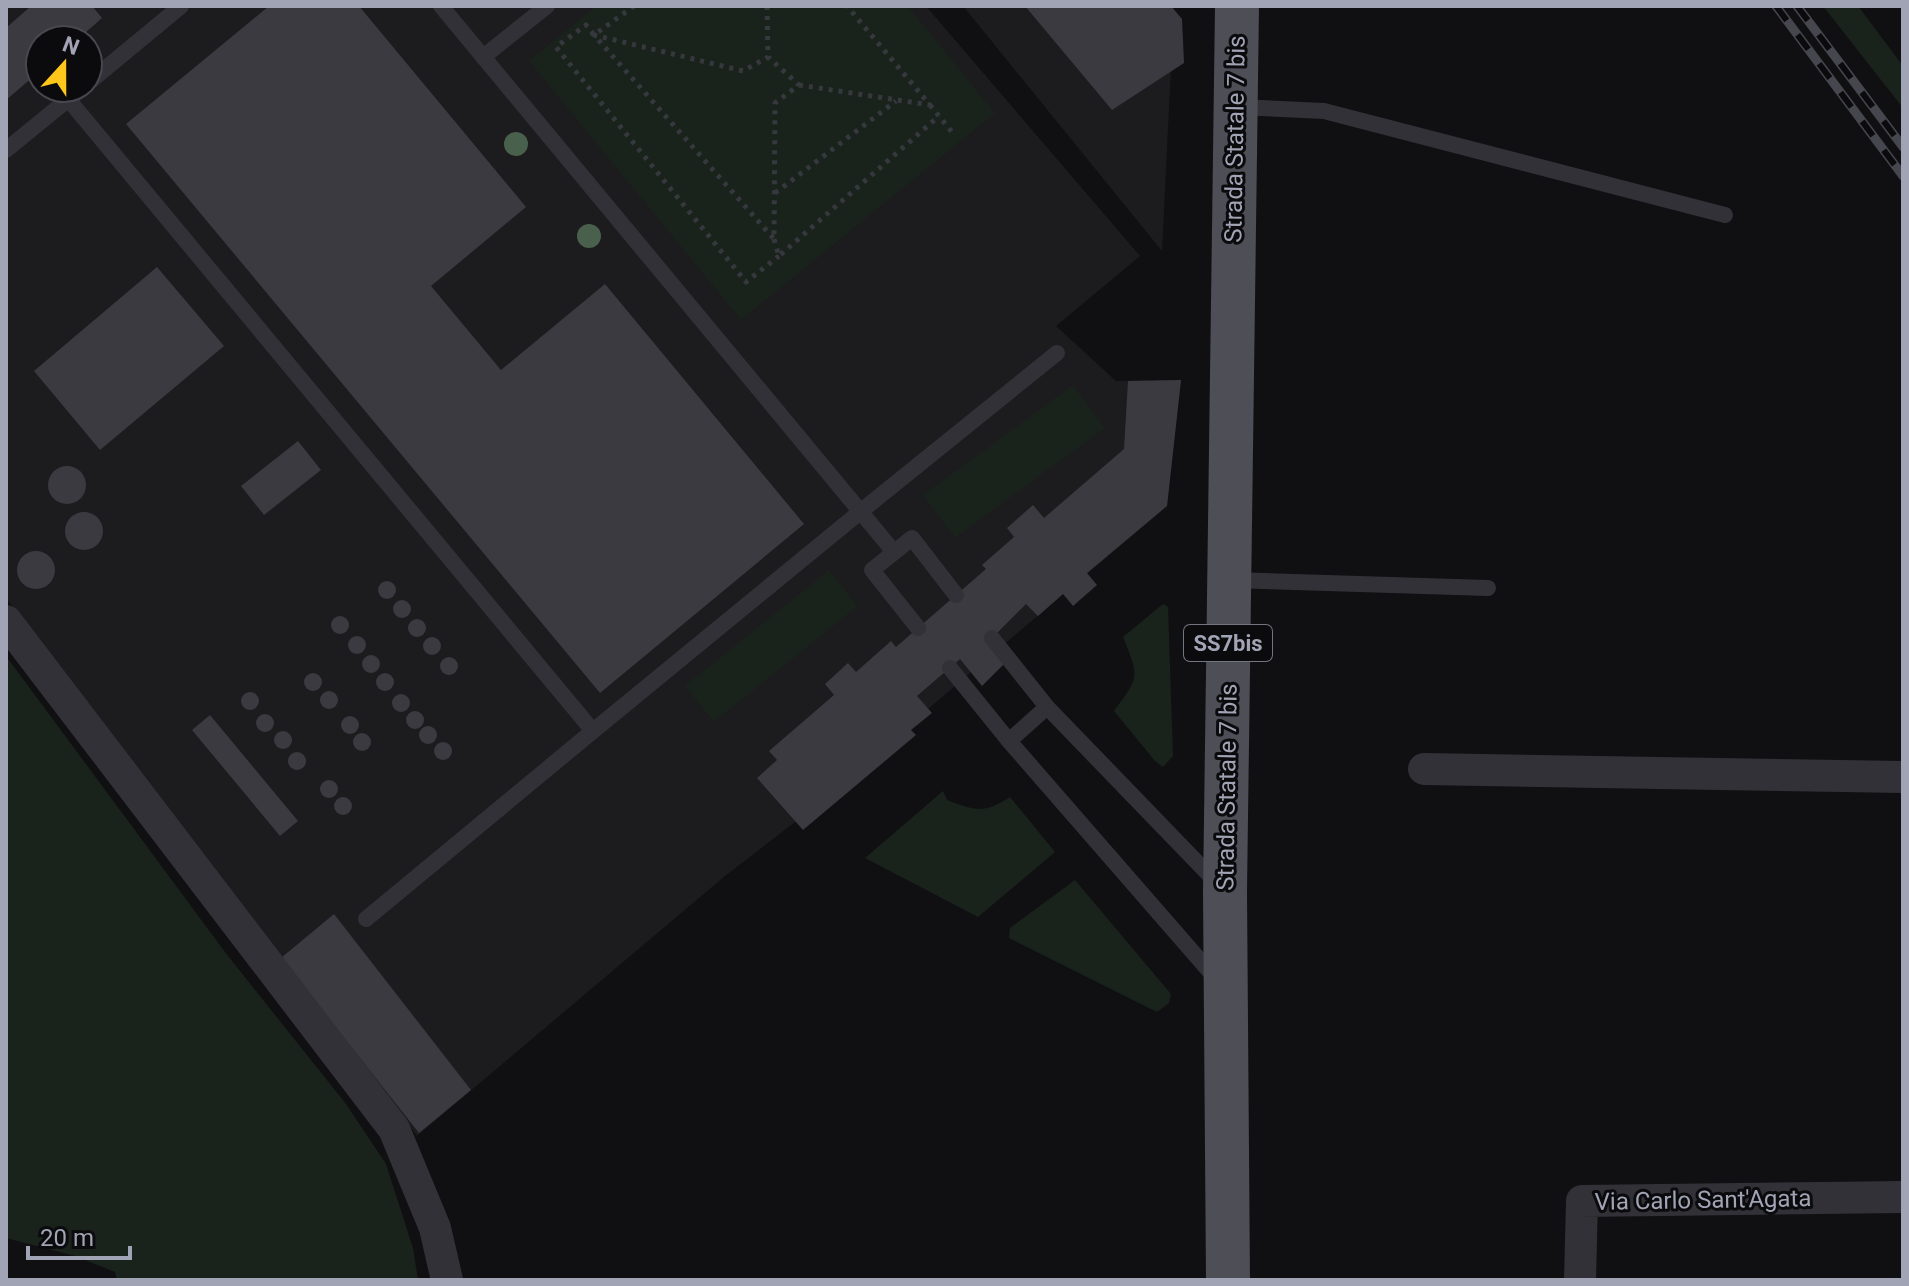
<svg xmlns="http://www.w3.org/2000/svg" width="1909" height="1286" font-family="Roboto,sans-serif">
<rect width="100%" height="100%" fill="#101012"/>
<g fill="#1c1c1f" fill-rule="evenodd">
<path d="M6,6h920l214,250 -84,70 60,55 65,-1 -14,126 -372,316 -70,54 -308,260 -411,-538zM40,40h48v48h-48z"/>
<path d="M963,6h211l-12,245z"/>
</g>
<g fill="#1a221c">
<path d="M596,6h312l87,107 -254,207 -212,-259z"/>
<path d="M1823,6h35l45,60v42z"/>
<path d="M1073,385l32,43 -150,110 -32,-43z"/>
<path d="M829,570l29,36 -144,116 -29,-36z"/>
<path d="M1163,604l5,3 5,149 -10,11 -8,-6 -41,-50c26,-35 25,-34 9,-74z"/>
<path d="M6,656l222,300 118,148 40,60 27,84 5,32h-301l-2,-8 -40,-16 -69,-18z"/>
<path d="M943,791l4,9c29,11 36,14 63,-3l45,55 -77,65 -113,-59z"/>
<path d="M1075,880l96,114 -2,9 -12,9 -148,-74 1,-10z"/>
</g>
<g fill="#3a3a40">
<path d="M31,6h61l10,12 -25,22h-37v31l-34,29v-72z"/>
<path d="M269,6h90l167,201 -95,79 70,84 104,-86 199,240 -204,169 -474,-569z"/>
<path d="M1025,6h146l11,13 2,44 -72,47z"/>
<path d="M157,267l67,79 -124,104 -66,-79z"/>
<path d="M1181,380l-14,126 -80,67 10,12 -24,21 -10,-12 -25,22 -12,-12 -37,37 19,19 -26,26 -22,-27 -43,37 15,17 -21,17 5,5 -113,95 -46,-52 20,-18 -8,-9 65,-56 -9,-11 23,-21 8,9 35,-31 5,6 90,-78 -4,-4 32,-28 -7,-9 26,-23 11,13 80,-69 4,-68z"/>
<path d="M298,441l23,29 -57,45 -23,-29z"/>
<circle cx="67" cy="485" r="19"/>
<circle cx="84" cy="531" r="19"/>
<circle cx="36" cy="570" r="19"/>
<circle cx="387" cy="590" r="9"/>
<circle cx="402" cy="609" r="9"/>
<circle cx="340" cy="625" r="9"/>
<circle cx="417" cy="628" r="9"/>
<circle cx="357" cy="645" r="9"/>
<circle cx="432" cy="646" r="9"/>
<circle cx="371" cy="664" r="9"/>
<circle cx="449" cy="666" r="9"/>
<circle cx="313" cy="682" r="9"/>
<circle cx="385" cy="682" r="9"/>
<circle cx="329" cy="700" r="9"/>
<circle cx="250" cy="701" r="9"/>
<circle cx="401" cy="703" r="9"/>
<circle cx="415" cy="720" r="9"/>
<circle cx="265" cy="723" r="9"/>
<path d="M210,715l88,106 -18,15 -88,-106z"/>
<circle cx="350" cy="725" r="9"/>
<circle cx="428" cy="735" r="9"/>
<circle cx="283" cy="740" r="9"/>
<circle cx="362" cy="742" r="9"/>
<circle cx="443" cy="751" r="9"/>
<circle cx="297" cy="761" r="9"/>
<circle cx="329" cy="789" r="9"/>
<circle cx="343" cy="806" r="9"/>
<path d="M334,914l137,176 -52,43 -138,-175z"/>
</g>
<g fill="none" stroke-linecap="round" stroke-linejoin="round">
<g stroke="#37383e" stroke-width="5" stroke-dasharray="4 6" stroke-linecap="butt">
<path d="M634,6l-40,29 -8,-10 -30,22 190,235 33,-26"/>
<path d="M767,6l1,51 31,28 -24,18 -1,136 -180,-204 149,36 25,-14"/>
<path d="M799,85l131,20 -83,-99"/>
<path d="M930,105l22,27"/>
<path d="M775,193l121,-92"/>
<path d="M774,239l5,17 160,-140"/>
</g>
<g stroke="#313137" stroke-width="16">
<path d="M441,6l453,546"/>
<path d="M483,57l64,-51"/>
<path d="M88,83l93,-77"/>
<path d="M68,99l525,632 -227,188"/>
<path d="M1237,107l87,4 401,104"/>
<path d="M6,150l76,-62"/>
<path d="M1231,580l257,8"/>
<path d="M918,628l-46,-58 40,-32 44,57"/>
<path d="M992,638l55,69"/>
<path d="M950,668l59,73"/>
<path d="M593,731l267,-219 197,-159"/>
<path d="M1218,981l-209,-240 38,-34 172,178"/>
</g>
<g stroke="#313137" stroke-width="32">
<path d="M6,621l388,508 41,99 12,52"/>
<path d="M1424,769l479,8"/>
<path d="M1580,1280l2,-79 321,-4"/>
</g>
<path stroke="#4d4e56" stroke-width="44" d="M1228,1280l-3,-388 12,-886"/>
<defs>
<g id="rail">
<path d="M1776,6l127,170"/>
<path d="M1797,6l106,141"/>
</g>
</defs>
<use href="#rail" stroke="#46474e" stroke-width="9"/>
<use href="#rail" stroke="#0b0b0d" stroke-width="6" stroke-dasharray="18" stroke-linecap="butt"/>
</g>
<g fill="#48604c">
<circle cx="516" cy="144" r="12"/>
<circle cx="589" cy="236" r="12"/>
</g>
<g text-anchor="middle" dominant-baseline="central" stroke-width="6" stroke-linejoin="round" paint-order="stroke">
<rect fill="#0b0b0d" stroke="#737682" stroke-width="2" x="1184" y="625" width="88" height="36" rx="6"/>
<g font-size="22" font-weight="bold" fill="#a0a4b4">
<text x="1228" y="643">SS7bis</text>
</g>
<g font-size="24" fill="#a0a4b4" stroke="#0b0b0d">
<text transform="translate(1235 139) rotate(-89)">Strada Statale 7 bis</text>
<text transform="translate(1227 787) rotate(-89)">Strada Statale 7 bis</text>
<text transform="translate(1703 1200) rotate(-1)">Via Carlo Sant'Agata</text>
</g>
</g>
<rect width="1909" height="1286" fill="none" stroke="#a0a4b4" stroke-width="16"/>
<g transform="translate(64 64) rotate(21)"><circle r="38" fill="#0b0b0d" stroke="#474850" stroke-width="2"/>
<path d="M0-6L14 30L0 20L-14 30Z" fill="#ffc71b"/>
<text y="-12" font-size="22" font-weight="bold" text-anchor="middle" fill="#a0a4b4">N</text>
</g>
<path d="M28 1246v12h102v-12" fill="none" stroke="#a0a4b4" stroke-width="4"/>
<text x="40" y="1246" font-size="24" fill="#a0a4b4" stroke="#0b0b0d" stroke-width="6" paint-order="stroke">20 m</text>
</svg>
